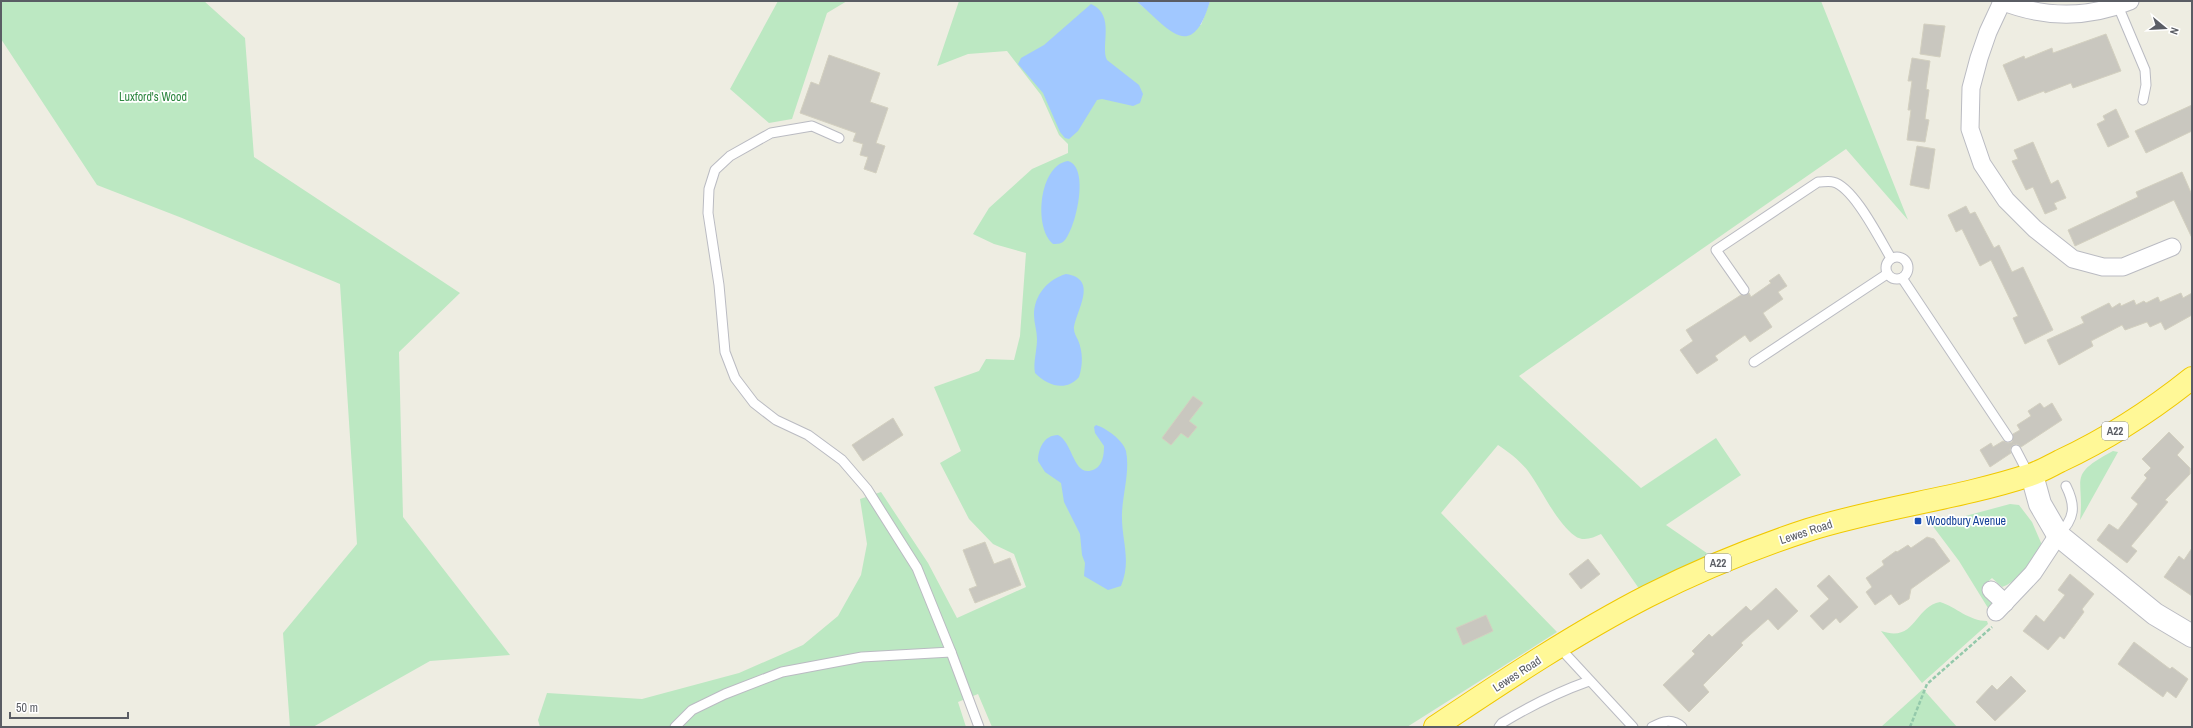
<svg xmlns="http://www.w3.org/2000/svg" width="2193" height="728" font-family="'Archivo Narrow',sans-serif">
<rect width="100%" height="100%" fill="#eeede2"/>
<g fill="#bce8c2">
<path d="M1,1h203l41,37 9,119 206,136 -61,59 4,165 107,138 -80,6 -117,66h-23l-7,-94 74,-89 -17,-260 -158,-66 -85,-33 -96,-146z"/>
<path d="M778,1h69l-20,12 -35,106 -23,4 -39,-34z"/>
<path d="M959,1h177l11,9 54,15 9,-24h611l87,219 -62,-71 -327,227 122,112 75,-50 25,37 -75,50 48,33 -74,32 -39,-56c-8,4 -18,8 -26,2 -19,-14 -33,-46 -47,-65 -8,-10 -19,-19 -30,-26l-57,68 116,119 -150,95h-415l-14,-33 -20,8 8,25h-426l-2,-7 9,-27 95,6 97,-26 64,-28 35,-29 23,-41 6,-31 -7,-45 21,-7 47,71 29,55 69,-31 -12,-33 -21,-10 -24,-25 -29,-56 21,-12 -27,-64 45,-16 7,-12 28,1 6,-24 6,-83 -32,-9 -21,-10 16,-26 43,-39 36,-16v-9l-9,-9 -18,-40 -34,-44 -39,3 -31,12z"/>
<path d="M2113,451l5,1 -38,68c5,-43 -14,-44 33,-69z"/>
<path d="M2010,504l9,1 13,17 10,23c-11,15 -22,36 -40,42l-10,-9 -10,9 10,16 -4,5 -29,-47 -27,-36z"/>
<path d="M1940,602c16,5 29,19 47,19l1,3 -66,59 -41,-52c35,12 33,-24 59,-29z"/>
<path d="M1923,689l34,38h-76z"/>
</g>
<g fill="#a1c8ff">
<path d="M1136,1h74c-19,65 -43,25 -74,0z"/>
<path d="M1091,4c25,11 9,42 16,56l32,25 4,9 -3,9 -7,3 -31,-7 -5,1 -19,31 -9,8 -4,-1 -5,-6 -17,-39 -25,-29 3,-6 23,-13z"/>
<path d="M1068,161c22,6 8,67 -4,80 -3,3 -7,3 -11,3 -20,-16 -14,-79 15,-83z"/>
<path d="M1066,274c34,5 9,38 8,55 0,4 2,7 4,11 5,12 5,25 1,37 -13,15 -31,9 -44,-4 -2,-11 2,-22 2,-34 0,-8 -3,-16 -3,-24 0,-20 14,-36 32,-41z"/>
<path d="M1096,425c10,3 27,15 30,26 4,20 -3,41 -4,62 -1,27 10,46 -1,73l-13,4 -24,-14 1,-13 -3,-8 -2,-21 -16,-32 -3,-19 -16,-11 -7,-11c0,-12 6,-26 20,-26 16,8 15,45 37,34 8,-4 9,-15 9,-23l-9,-13 -1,-6z"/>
</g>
<g fill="#c9c7bf" stroke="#d3d0c0">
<path d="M1924,24l21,2 -5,31 -20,-3z"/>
<path d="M2106,34l15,37 -48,17 -2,-5 -26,10 -1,-2 -26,10 -15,-36 21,-9 1,3 27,-11 1,5z"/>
<path d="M829,55l51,18 -10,29 18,6 -12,35 9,3 -9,27 -12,-4 4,-12 -8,-2 3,-11 -10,-3 3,-8 -56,-20 11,-31 8,3z"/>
<path d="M1912,58l18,3 -4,28 3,1 -4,29 4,1 -4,22 -18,-2 4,-30h-3l4,-29h-4z"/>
<path d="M2192,105v26l-46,22 -11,-22z"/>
<path d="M2116,109l13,28 -21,10 -11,-23 8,-4 -2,-4z"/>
<path d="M2033,142l18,42 7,-4 8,18 -12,5 3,6 -12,5 -12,-27 -7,3 -14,-29 6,-2 -4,-9z"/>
<path d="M1917,146l18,3 -6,40 -19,-4z"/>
<path d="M2182,172l10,23v43l-18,-38 -99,46 -7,-16 70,-33 -2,-5z"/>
<path d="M1966,206l4,8 5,-2 19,36 5,-3 13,27 11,-5 30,63 -28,14 -12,-26 5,-2 -27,-56 -11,6 -18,-37 -6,3 -8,-17z"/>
<path d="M1779,274l8,12 -9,6 5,7 -20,14 9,14 -22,15 -5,-7 -30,21 3,4 -21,14 -17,-24 13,-9 -7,-11 55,-35 8,-2 2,4 20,-14 -2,-2z"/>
<path d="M2181,293l2,5 9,-5v22l-27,15 -4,-8 -11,5 -3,-5 -22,8 -3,-5 -31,16 2,5 -34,19 -12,-25 37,-17 -3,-6 28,-14 3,5 8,-5 1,3 13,-6 2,5 8,-4 2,2 12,-6 2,5z"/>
<path d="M1193,396l10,7 -14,18 8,6 -9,11 -7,-5 -10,12 -9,-7z"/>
<path d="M2040,403l4,5 8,-5 10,17 -41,27 -4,-3 -4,1 -3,4 1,4 -21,14 -10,-17 11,-7 2,4 10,-6 5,2 4,-1 1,-8 7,-4 -3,-5 14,-9 -3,-5z"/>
<path d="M893,418l10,17 -40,26 -11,-16z"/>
<path d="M2169,432l15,15 -7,8 13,13v6l-25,26 3,2 -37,44 6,5 -10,12 -30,-23 12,-16 9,6 20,-26 -7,-6 16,-20 -3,-3 7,-7 -9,-9z"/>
<path d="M1927,537l7,2 16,22 -39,28 -2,10 -10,6 -8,-11 -16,11 -9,-13 6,-5 -6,-9 18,-13 -2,-4 14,-10 1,1 11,-7 3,3z"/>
<path d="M985,542l9,22 16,-6 11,27 -46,18 -6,-14 8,-3 -14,-36z"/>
<path d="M2192,548v48l-28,-19 15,-21 5,4z"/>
<path d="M1588,559l12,15 -19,15 -12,-15z"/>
<path d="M2070,574l24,20 -12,15 2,3 -20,27 -4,-3 -12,14 -25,-19 13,-16 8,7 21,-27 -7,-5z"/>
<path d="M1829,575l29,32 -18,16 -4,-5 -13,12 -13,-14 19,-17 -12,-13z"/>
<path d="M1776,588l22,23 -20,19 -10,-11 -27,24 2,2 -40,40 6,7 -20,20 -26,-27 32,-31 -3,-3 17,-17 3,3 34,-31 5,5z"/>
<path d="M1486,615l7,16 -30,14 -7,-17z"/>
<path d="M2134,642l36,27 2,-2 16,12 -12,19 -9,-7 -4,6 -45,-33z"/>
<path d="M2011,676l15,15 -31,30 -19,-19 16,-17 5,5z"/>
</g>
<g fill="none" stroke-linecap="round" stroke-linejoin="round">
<defs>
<g id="service">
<path d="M2118,6l27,64 1,15 -3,15"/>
<path d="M839,138l-27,-12 -41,7 -41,23 -15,14 -6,19 -1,24 11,72 6,67 10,26 19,25 22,17 32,15 34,25 25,29 50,79 34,84"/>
<circle cx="1897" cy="268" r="11"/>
<path d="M1902,278l106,159"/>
<path d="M1744,290l-28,-40 102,-68c5,0 11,-1 15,0 21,5 47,58 58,76"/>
<path d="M1754,362l133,-88"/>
<path d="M2016,450l13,25"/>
<path d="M2058,535c17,-16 18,-29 8,-49"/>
<path d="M1559,647l74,80"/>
<path d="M675,727l17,-17 33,-16 57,-22 80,-15 89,-5 28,75"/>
<path d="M1499,727l3,-4c28,-17 56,-31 87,-42"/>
<path d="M1652,727c11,-6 20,-9 30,0"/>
</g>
<g id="minor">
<path d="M2001,1c43,17 86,18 129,0"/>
<path d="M2002,2l-14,30 -9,26 -8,30 -1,41 12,35 24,36 29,29 38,30 30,8h20l49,-20"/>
<path d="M1991,590l14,13"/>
<path d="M1996,612l37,-39 25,-38"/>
</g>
<path id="tertiary" d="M2032,475l8,29 18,31 97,79 37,22"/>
<path id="trunk" d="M1435,727c69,-46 139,-93 213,-131 51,-26 105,-48 160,-66 72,-23 149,-31 222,-55 10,-3 20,-9 30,-14 47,-22 92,-51 132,-83"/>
</defs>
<use href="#service" stroke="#babbc2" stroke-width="11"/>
<use href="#minor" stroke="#babbc2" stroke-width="19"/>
<use href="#tertiary" stroke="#babbc2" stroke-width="24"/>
<use href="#trunk" stroke="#f0c800" stroke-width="24"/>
<path stroke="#94c9ab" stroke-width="2.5" stroke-dasharray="4 2" stroke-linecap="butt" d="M1910,727l17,-43 65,-57"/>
<use href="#service" stroke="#fff" stroke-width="9"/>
<use href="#minor" stroke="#fff" stroke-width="17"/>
<use href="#tertiary" stroke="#fff" stroke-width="22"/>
<use href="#trunk" stroke="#fff897" stroke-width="22"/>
</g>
<rect fill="#1a4fb4" stroke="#fff" stroke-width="1.5" x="1914" y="517" width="8" height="8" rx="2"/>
<g text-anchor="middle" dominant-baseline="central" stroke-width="3.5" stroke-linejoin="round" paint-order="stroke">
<g fill="#fff" stroke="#8c8e92" stroke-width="1">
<rect x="2102" y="422" width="26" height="18" rx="3"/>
<rect x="1705" y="554" width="26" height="18" rx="3"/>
</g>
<g font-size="11" font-weight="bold" fill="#5a5d64">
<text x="2115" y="431">A22</text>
<text x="1718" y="563">A22</text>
</g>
<g font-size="12" fill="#2e8740" stroke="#fff">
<text x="153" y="97">Luxford's Wood</text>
</g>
<g font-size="12" fill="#164399" stroke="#fff" text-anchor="start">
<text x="1926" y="521">Woodbury Avenue</text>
</g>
<g font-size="12" fill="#5a5d64" stroke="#fff">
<text transform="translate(1806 532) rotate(-18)">Lewes Road</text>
<text transform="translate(1517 674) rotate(-33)">Lewes Road</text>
</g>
</g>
<rect width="2193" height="728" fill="none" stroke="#5a5d64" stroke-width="4"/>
<g transform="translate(2165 28) rotate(108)" stroke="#ffffff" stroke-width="3" paint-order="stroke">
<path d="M0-3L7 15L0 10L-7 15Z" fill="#5a5d64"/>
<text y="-6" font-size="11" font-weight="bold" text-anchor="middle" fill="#5a5d64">N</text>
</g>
<path d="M10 712v6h118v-6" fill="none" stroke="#5a5d64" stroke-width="2"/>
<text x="16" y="712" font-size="12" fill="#5a5d64" stroke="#ffffff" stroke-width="3" paint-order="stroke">50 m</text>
</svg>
